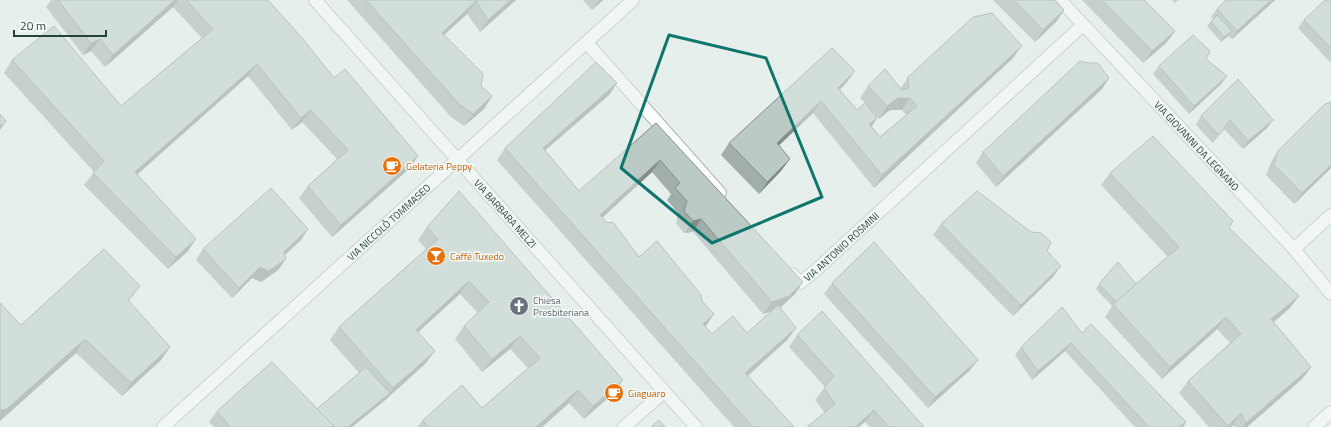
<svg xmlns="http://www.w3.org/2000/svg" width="1331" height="427" font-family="'Titillium Web',sans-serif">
<rect width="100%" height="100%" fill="#e6efeb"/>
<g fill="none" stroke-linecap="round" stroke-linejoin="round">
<defs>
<g id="minor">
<path id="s1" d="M315,0l381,427"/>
<path id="s2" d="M1060,0l234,249 37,45"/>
<path d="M587,43l133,150"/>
<path d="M1294,249l37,-34"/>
<path id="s3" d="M792,274l8,9 16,-13 267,-245"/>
<path id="s4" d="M163,427l470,-427"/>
<path d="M624,427l40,-35"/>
<path d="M1314,427l17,-15"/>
</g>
</defs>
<use href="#minor" stroke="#a8b8b2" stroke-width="14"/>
<use href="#minor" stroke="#fff" stroke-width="12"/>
</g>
<g fill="#a1aea9" fill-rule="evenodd">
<path d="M51,0h217l66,78 84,78 -8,12 -78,69 -33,-39 9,-12 29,-27 -35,-37 -10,8 -44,-54 -111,99 51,76 -20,18 -84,-84 10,-13 -90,-99 8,-13 109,46 81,-68 -29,-31 -68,60 -14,-16 -8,4 -37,-48z"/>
<path d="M347,0h169l-36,32 -13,-18 -23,21 37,51 11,10 -8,13 -20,17 -13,-9z"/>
<path d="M583,0h20l-11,10z"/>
<path d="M993,0h62l9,10 -8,12 -21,20z"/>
<path d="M1082,0h62l31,31 -9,12 -23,20z"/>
<path d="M1172,0h6l-3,3z"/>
<path d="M1275,0l-43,39 -4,-3 -7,6 -14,-16 6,-7 -2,-2 6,-8z"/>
<path d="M1331,0v63l-33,-35 6,-8z"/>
<path d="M1013,58l-139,130 -61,-75 -34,32 2,26 -22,23 -38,-39 8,-12 117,-60 -6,7 17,20 8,-7 -5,-5 8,-12 33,2 7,-11zM867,106l12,13 11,-9h12l4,5 -26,22 -8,-10 5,-9z"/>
<path d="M1206,59l21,17 -6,8 -32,30 -36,-40 6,-8z"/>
<path d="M1109,78l-7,11 -106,98 -20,-24 7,-11z"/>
<path d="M617,83l-8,12 -64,55 34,41 77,-68 139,171 -15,14 16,20 -9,12 -39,36 46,51h-60l-237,-267 8,-12zM652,172l19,22 -4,6 11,13 -2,10 8,10 9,-1 70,82 8,-3 -24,22 -35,1 -7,-8 -103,-108z"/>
<path d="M1331,102v66l-37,36 -28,-29 5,-13 7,-11z"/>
<path d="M1201,116l72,4 -6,8 -24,21 -19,-20 -11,14 -17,-18z"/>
<path d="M1110,173l119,55 61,80 -16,14 37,45 -9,12 -55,48h-13l-1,-2 -2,2h-22l-30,-34 9,-12 42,-38 -13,-14 -55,50 -57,-62 7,-11 -16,-17 3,-5h37l32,-27 -67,-72z"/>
<path d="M941,224l106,27 6,26 -40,39 -80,-81z"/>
<path d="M427,227l187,166 -30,26 -15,-16 -27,24h-125l6,-7 59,-12 46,-40 -18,-19 -28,23 -27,-33 9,-13 14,-13 -18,-19 -42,38 7,32 -41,37 -32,26h-138l-5,-5 8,-11 100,-2 42,-36 -29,-33 9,-13 87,-78 -8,-9z"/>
<path d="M301,240l-16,15 1,4 -8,11 -17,12 -9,-4 -20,20 -36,-38 7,-11z"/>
<path d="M832,283l138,87 -42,38 -104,-114z"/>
<path d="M129,301l32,59 -39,36 -46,-43 -76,68v-118l21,22z"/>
<path d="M1082,333l104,89 -3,5h-48l-70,-76 -33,29 -17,-25 6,-8z"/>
<path d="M797,335l127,92h-54l-5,-5 -40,-9 -10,-13 10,-13 -36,-40z"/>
</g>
<g fill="#838d89">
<path d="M175,0h3l-5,7 -68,60 8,-12z"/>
<path d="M511,0h5l-36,32 8,-12z"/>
<path d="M599,0h4l-11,10z"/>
<path d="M1273,0h2l-43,39 5,-8 33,-30z"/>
<path d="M476,1l-9,13 -34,31 9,-12z"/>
<path d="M1064,10l-8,12 -21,20 8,-12z"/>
<path d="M1175,31l-9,12 -23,20 9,-12z"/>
<path d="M1232,31l-3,4 -8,7 3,-5z"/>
<path d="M100,39l-9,12 -8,4 8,-12z"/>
<path d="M1022,46l-9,12 -139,130 8,-13z"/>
<path d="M257,64l-9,12 -122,108 9,-12z"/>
<path d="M855,71l-9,12 -16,17 8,-12z"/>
<path d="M1227,76l-6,8 -32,30 5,-8z"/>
<path d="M1109,78l-7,11 -106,98 7,-11z"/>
<path d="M617,83l-8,12 -75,65 9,-12z"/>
<path d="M492,96l-8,13 -20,17 9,-12z"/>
<path d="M898,98h12l-8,12h-12l-11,9 8,-13z"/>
<path d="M821,101l-8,12 -44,42 8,-12z"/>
<path d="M311,110l-9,12 -10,8 9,-12z"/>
<path d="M877,118l-8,12v-6z"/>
<path d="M1273,120l-6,8 -24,21 5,-8z"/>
<path d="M6,121l-6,9v-3z"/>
<path d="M418,156l-8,12 -78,69 9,-12z"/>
<path d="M790,159l-9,12 -22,23 8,-12z"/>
<path d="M660,160l-8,12 -60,55 8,-12z"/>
<path d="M1331,165v3l-37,36 8,-11z"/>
<path d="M701,219l-8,13 -9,1 9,-12z"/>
<path d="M308,229l-7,11 -25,23 8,-11z"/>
<path d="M196,239l-8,12 -20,18 8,-12z"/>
<path d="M286,259l-8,11 -17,12 -9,-4 -20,20 7,-10 21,-21z"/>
<path d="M1061,266l-8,11 -40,39 8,-11z"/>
<path d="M469,281l-9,13 -54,49 10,-13z"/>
<path d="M803,282l-8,12 -15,14 -17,6 9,-12z"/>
<path d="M140,286l-10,13 -12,14 10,-13z"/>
<path d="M1299,296l-9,12 -27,23 8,-12z"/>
<path d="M714,314l-8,12 -11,10 8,-12z"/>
<path d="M1226,317l-9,12 -55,50 8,-12z"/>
<path d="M796,328l-9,12 -50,45 8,-12z"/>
<path d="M520,336l-10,13 -28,23 10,-13z"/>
<path d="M85,339l-9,14 -76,68v-9l1,-2z"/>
<path d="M1071,343l-6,8 -33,29 6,-9z"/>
<path d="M170,347l-9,13 -39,36 9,-13z"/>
<path d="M435,351l-10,13 -41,37 -32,26h-4l42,-34 3,-5z"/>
<path d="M978,360l-8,10 -42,38 7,-11z"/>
<path d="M1311,367l-9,12 -55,48h-4l3,-4z"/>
<path d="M623,380l-9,13 -30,26 9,-13z"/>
<path d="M578,390l-9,13 -27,24h-6z"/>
<path d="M874,410l-9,12 -6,5h-4z"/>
<path d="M1241,413l-8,12 -2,2h-4z"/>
<path d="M1186,422l-3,5h-4z"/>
</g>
<g fill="#bbcac4" stroke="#838d89">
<path d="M58,0h117l-62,55 -13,-16 -9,4z"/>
<path d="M186,0h82l35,39 31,39 11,-9 73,87 -77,69 -33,-39 40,-36 -37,-40 -10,8 -44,-54 -122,108 61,67 -20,18 -83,-84 11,-12 -92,-101 42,-34 67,80 92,-77z"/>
<path d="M366,0h145l-23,20 -12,-19 -34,32 41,41 -2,12 11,10 -19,18 -13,-9z"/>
<path d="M1014,0h41l9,10 -21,20z"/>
<path d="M1102,0h42l31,31 -23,20z"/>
<path d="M1226,0h43l1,1 -33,30 -20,-22z"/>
<path d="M1269,0h4l-5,5 2,-4z"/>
<path d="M1325,0h6v48l-27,-28z"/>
<path d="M992,13l30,33 -140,129 -61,-74 -44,42 13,16 -23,23 -38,-39 103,-95 23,23 -17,17 19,22 8,-7 12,15 -8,6 11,13 37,-31 -7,-8h-12l-11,8 -19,-20 17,-17 17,21 7,-2 -1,-11 65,-60z"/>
<path d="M1217,15l15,16 -8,6 -13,-15z"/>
<path d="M1193,35l17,16 -4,8 21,17 -33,30 -35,-40z"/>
<path d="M1080,61l8,2h10l11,15 -106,98 -20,-24z"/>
<path d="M596,62l21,21 -74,65 36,43 77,-68 147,159 -14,14 -17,6 -71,-83 -8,2 -9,-10 3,-10 -12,-13 5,-5 -20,-23 -60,55 7,8 6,-1 26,35 18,-16 44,54 1,6 12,13 -11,10 9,10 21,-18 14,17 31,-28 18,23 -51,45 49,54h-41l-248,-279z"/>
<path d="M1238,79l35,41 -25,21 -18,-21 -11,15 -18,-19z"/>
<path d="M1331,102v63l-29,28 -28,-28 4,-14 47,-47z"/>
<path d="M0,114l6,7 -6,6z"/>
<path d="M1153,136l80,85 -4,7 70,68 -28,23 40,48 -65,56 -5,-10 -13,13 -40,-45 53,-47 -15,-17 -56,50 -57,-63 66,-57 -69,-74z"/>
<path d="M271,188l37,41 -24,23 2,7 -17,12 -9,-4 -21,21 -36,-39z"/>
<path d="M459,191l164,189 -30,26 -15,-16 -42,37h-108l-5,-7 39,-35 20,23 58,-50 -20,-22 -28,23 -28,-33 25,-24 -20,-21 -53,49 19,21 -42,37 -54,-61 99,-88 -11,-12z"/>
<path d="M977,191l54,41 10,1 10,9 -4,9 14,15 -40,39 -80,-81z"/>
<path d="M874,242l104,118 -43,37 -103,-114z"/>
<path d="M104,249l36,37 -12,14 42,47 -39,36 -46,-44 -78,70 -6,1 -1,-1v-106l21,22z"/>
<path d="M1118,262l18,22 -20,18 -17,-18z"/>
<path d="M1062,307l20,26 9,-9 95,98 -7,5h-30l-78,-84 -33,28 -17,-24z"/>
<path d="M822,311l102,116h-35l-15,-17 -19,17h-48l28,-23 -11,-16 10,-12 -37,-41z"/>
<path d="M272,362l63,65h-105l-13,-16z"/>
<path d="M366,367l24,26 -42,34h-13l-18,-18z"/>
<path d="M659,420l6,7h-14z"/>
</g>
<path d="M0 0H1331V427H0ZM669,35l97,23 56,139 -110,46 -91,-75z" fill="#e6efeb" fill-opacity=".55" fill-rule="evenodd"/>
<path fill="none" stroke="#0f766e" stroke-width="3" stroke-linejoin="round" d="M669,35l97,23 56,139 -110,46 -91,-75z"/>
<defs>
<symbol id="cafe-disc" viewBox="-11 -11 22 22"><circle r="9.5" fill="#e8710a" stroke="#f7fbf9"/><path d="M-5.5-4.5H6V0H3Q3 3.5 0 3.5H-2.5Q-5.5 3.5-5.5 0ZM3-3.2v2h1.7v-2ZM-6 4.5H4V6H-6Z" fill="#fff"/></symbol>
<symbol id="bar-disc" viewBox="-11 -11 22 22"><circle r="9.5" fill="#e8710a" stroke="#f7fbf9"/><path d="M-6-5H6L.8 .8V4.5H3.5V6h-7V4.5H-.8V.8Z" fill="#fff"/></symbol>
<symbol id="church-disc" viewBox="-11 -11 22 22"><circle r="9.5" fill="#6b7280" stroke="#f7fbf9"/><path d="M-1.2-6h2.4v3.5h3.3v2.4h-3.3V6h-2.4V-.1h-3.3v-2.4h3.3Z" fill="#fff"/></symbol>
</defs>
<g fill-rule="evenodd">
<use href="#cafe-disc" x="381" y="155" width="22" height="22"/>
<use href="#bar-disc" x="425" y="245" width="22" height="22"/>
<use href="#church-disc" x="508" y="295" width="22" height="22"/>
<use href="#cafe-disc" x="603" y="382" width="22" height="22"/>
</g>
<g text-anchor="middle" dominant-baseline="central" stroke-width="3" stroke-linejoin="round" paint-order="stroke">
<g font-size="10" fill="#24423a" stroke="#f7fbf9">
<text stroke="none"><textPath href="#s2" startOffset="200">VIA GIOVANNI DA LEGNANO</textPath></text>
<text stroke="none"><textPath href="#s1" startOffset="286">VIA BARBARA MELZI</textPath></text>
<text stroke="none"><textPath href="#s4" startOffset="305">VIA NICCOLÒ TOMMASEO</textPath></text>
<text stroke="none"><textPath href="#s3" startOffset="67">VIA ANTONIO ROSMINI</textPath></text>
</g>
<g font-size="10" fill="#c56008" stroke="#f7fbf9" text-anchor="start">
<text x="406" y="166">Gelateria Peppy</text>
<text x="450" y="256">Caffè Tuxedo</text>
<text x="628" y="393">Giaguaro</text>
</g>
<g font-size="10" fill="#5b616d" stroke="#f7fbf9" text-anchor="start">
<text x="533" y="300">Chiesa<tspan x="533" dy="12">Presbiteriana</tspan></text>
</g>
</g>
<path d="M14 30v6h92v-6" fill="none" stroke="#24423a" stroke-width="2"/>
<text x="20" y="30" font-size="12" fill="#24423a" stroke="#f7fbf9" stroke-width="3" paint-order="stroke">20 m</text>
</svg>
